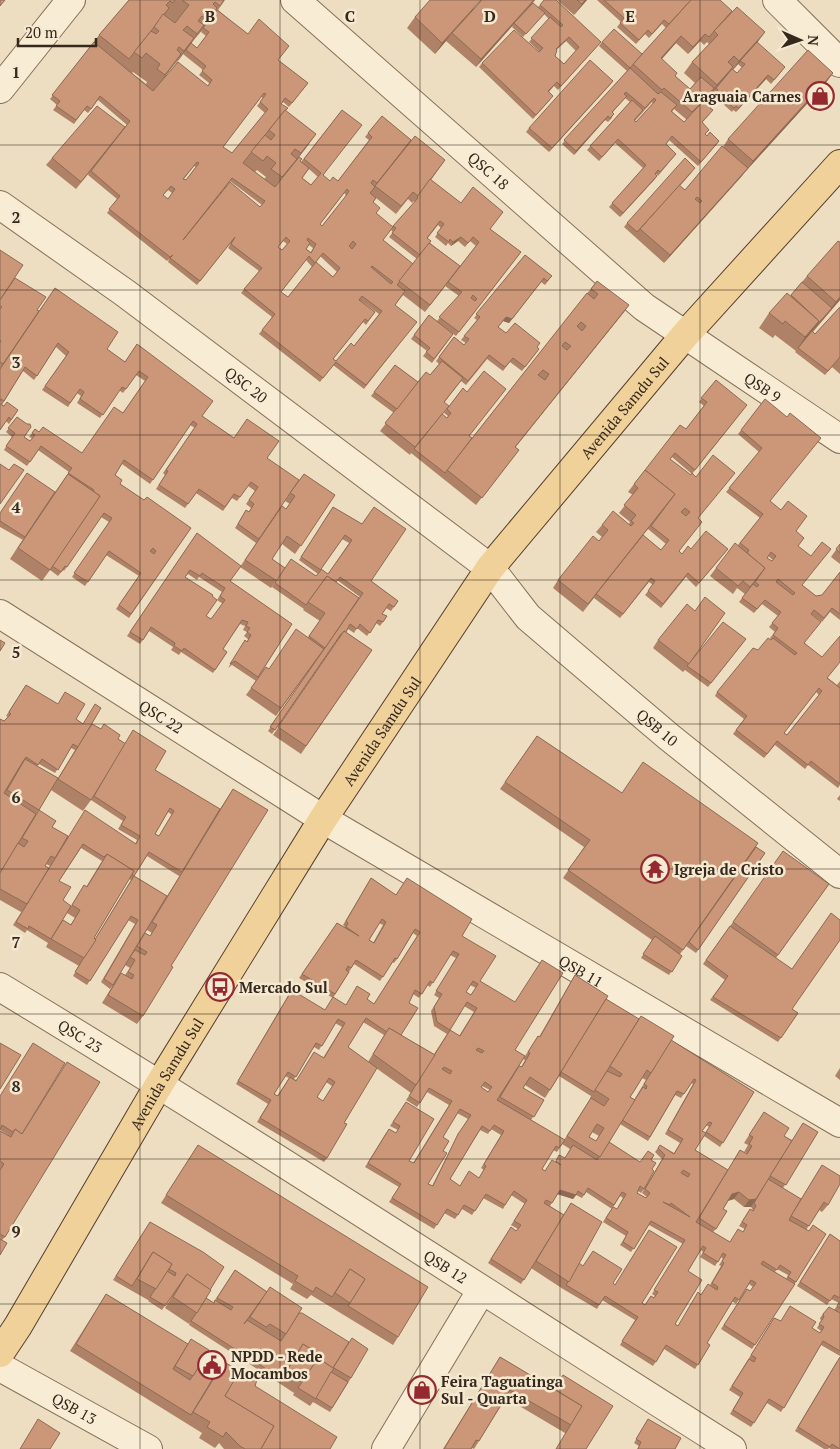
<svg xmlns="http://www.w3.org/2000/svg" width="840" height="1449" font-family="'PT Serif',serif">
<rect width="100%" height="100%" fill="#eddec1"/>
<g fill="none" stroke-linecap="round" stroke-linejoin="round">
<defs>
<g id="minor">
<path id="s1" d="M295,0l349,307 196,132"/>
<path d="M777,0l63,63"/>
<path d="M0,89l71,-89"/>
<path id="s2" d="M0,205l125,88 365,275 38,49 48,41 93,79 171,137"/>
<path id="s3" d="M0,614l323,205 517,304"/>
<path id="s4" d="M0,987c247,149 488,308 732,462"/>
<path id="s5" d="M0,1367l148,82"/>
<path d="M386,1449l95,-158"/>
</g>
<g id="major">
<path id="s6" d="M0,1353l18,-27 142,-243 163,-264 167,-251 195,-233 155,-171"/>
</g>
</defs>
<use href="#minor" stroke="#866f59" stroke-width="30"/>
<use href="#major" stroke="#543e2d" stroke-width="30"/>
<use href="#minor" stroke="#f8ecd4" stroke-width="28"/>
<use href="#major" stroke="#f0d199" stroke-width="28"/>
</g>
<g fill="#af8267" fill-rule="evenodd">
<path d="M129,0h96l-7,10 60,50 30,23 -19,24 -6,-5 -2,2 5,7 30,23 -17,23 1,4 1,1 41,-52 -19,65 7,6h8l31,-41 -4,-3 17,-21 29,24 34,20 -14,20 59,49 31,23 -65,84 -18,-14 15,12 -21,29 -9,-7 4,-5 -16,-12 18,-24 8,6 22,-25 -14,-10 2,-2 -22,28 -22,-17 -8,10 19,20 -50,64 -31,-24 -13,17 -61,-48 13,-17 -31,-24 18,-22 -31,-23 4,-7 -35,44 -29,-23 1,-3 -2,2 -60,-48 10,-14 -29,-24 1,-2 -13,16 -30,-24 6,-7 73,-31 2,-2 -29,-25 -10,13 -4,-3 -10,14 -21,-14 4,-5 -7,-6 49,-64zM203,29l-2,3 5,4 -9,12 -6,-5zM184,52l-1,2 20,16 -4,5 10,8 -1,3 -48,-3zM133,72l14,10 -1,2 -14,-11zM261,97l2,1 -6,8 8,7 -33,40 -9,-6zM194,166l2,1 -10,13 -2,-1zM309,169l9,8 -7,8 -9,-7zM257,170l9,7 -2,2 -9,-7zM230,181l32,24 -2,2 -67,21zM168,190l4,3 -4,6 -5,-4zM344,193l2,2 -2,4 -22,27 -2,-2zM376,198l20,16 12,-15 4,4 2,-2 1,1 -22,24 -2,4 2,2 -4,5 28,22 -4,5 -30,-24 -10,-38zM438,225l3,3 -6,9 11,9 2,-3 3,3 7,-5 7,6 5,-6 6,5 -16,20 -30,-23 -3,-4zM283,241l4,3 -5,6 -4,-3zM309,245l4,3 -2,4 -5,-3zM320,256l17,16 -4,5 -17,-15zM306,260l6,7 -24,30 -7,-5zM360,300l19,14 -25,32 -18,15 -3,-2 30,-37 3,3 9,-13z"/>
<path d="M535,0l-59,67 -30,-26 -11,13 -28,-26 8,-11z"/>
<path d="M557,0h30l-13,15z"/>
<path d="M597,0h123l62,71 -11,13 -5,-5 -30,33 -3,-2 -1,2 -18,-16 1,-3 -2,-1 -6,6 3,10 3,2 -11,13 4,12 13,6 -2,3 -19,22 -29,-26 -3,4 10,10 -18,22 -2,-2h-1l2,2 -3,4 -34,37 -11,-10 34,-39 -28,-25 -16,18 -12,-11 43,-48 -5,-4 -12,14 -1,6 -4,4 -3,-2 -31,35 -12,-11 65,-73 -28,-25 3,-4 40,12 24,-26 -4,-4 -13,14 -4,-4 -9,10 -19,-17 4,-5zM700,41l4,4 3,-3 2,2 -17,18 -8,11 11,10 -5,6 -15,-13 -13,-17 14,-16 12,11zM738,64l4,4 -5,5 -4,-3zM652,102l1,2 -17,18 -1,-1zM674,109l13,11 -3,2 -12,-10z"/>
<path d="M540,5l61,37 -43,48 -4,-4 -5,6 1,8 -17,19 -54,-52 3,-4 57,-11h1l-11,-10 20,-23 -5,-5 -21,23 -11,-10 2,-4 24,-16zM566,41l10,10 -12,13 -9,-8 1,-7z"/>
<path d="M833,73l-8,11 -80,88 -81,91 -40,-36 3,-4 66,-52 -13,15 5,4 38,-43 5,-8z"/>
<path d="M613,81l-64,71 -23,-20 3,-4z"/>
<path d="M0,250l12,31 25,29 2,1 16,-23 52,61 18,13 12,-18 65,72 32,22 33,20 13,51h6l4,-5 -5,-3 19,-27 31,21 -40,59 -13,-10 -10,15 13,9 31,8 2,-2 -19,-14 34,-53 29,17 9,57 27,20 -7,10 -5,-3 -4,6 5,2 -7,10 -4,-3 -9,13 -10,-8 -3,5 -6,-4 -2,3 26,18 -71,104 -28,-19 66,-96 -1,-1 -66,96 -4,-3 57,-83 -49,68 -30,-21 20,-28 3,2 39,-32 12,-16 -17,-11 1,-1 -32,-22 11,-15 -12,16 -31,-21 16,-24 -21,-15 11,-18 3,2 2,-4 -5,-4 9,-13 -7,-5 -11,15 -5,-3 -9,13 -27,-18 -11,15 -29,-19 9,-14 -2,-2 32,-45 -5,-3 -40,59 -28,-20 -7,11 5,9 24,16 47,28 -62,90 -13,-9 23,-33 -33,-21 -21,31 -13,-9 37,-55 -8,-5 -37,54 -1,-1 -5,6 -8,-6 -8,11 -32,-22 13,-20v1l-23,-13v-14l55,-21 14,-20 -31,-22 -11,16 -23,-16 8,-13 -6,-5 11,-15 7,20 6,4 2,-3 -3,-1 6,-8 4,3 43,21 41,-40 22,-32 -9,-6 -13,18 -4,-3 -19,28 -23,-15 4,-7 -4,-3 -9,14 -26,-17 24,-34 -10,-9 -22,33 -11,-9 -21,34 16,5 -9,14 -3,-3 -6,9zM342,539l7,4 -21,31 -7,-5zM337,580l23,17 -1,1 -23,-16z"/>
<path d="M525,255l27,21 -7,9 -4,-3 -32,41 -6,-2 -5,6 8,6 31,14 2,2 -17,22 -12,-9 -7,9 -16,-12 -21,26 -5,-4 -17,22 -2,12 5,3 1,-2 -4,-3 19,-25 6,48 3,2 125,-157 27,31 -109,135 4,3 -43,55 -65,-52 1,-2 -2,4 -30,-24 14,-18 -23,-17 24,-31 23,17 12,-7 9,-11 -3,-3 18,-24 10,8 2,-2 -5,-3 16,-20 -3,-2z"/>
<path d="M807,276l33,24 -27,32 2,2 25,-27v67l-8,-7 -7,8 -30,-23 1,-1 -21,-16 -2,3 -14,-10 10,-15 22,-18 11,-13z"/>
<path d="M716,380l28,29 -52,65 -20,-17 -2,2 28,60 -19,32 3,3 9,-5h37l-32,38 -10,-10 -25,31 -16,-13 8,-10 -4,-3 -29,36 -26,-20 -11,14 -30,-24 5,-8 41,-39 3,-4 -6,-5 6,-7 27,-1 1,-2 -11,-9 14,-18 -5,-3 6,-8 52,-55 18,-23 -5,-4zM648,529l18,15 -5,6 -18,-15z"/>
<path d="M765,399l5,102 26,30 2,15 4,39 14,11 6,-1 18,-23v48l-10,-8 -8,10 -11,-8 -6,29 23,35 9,7 3,-4v104l-2,3 -30,-23 -3,4 -30,-24 -11,13 -31,-24 11,-15 -29,-23 2,-4 41,-42 13,-10h1l-2,-2 5,-6 -6,-5 9,-11 -16,-12 -8,9 -15,-11 13,-17 -7,9 -8,-6 -4,6 -23,-18 6,-8 22,-23 22,-27 -34,-26 33,-40 -21,-18zM768,556l5,4 -1,1 -5,-3zM816,692l3,3 -32,40 -3,-2z"/>
<path d="M197,533l33,48 62,43 -36,57 -24,-16 -4,3 17,-28 2,2 1,-3 -4,-3 3,-4 -4,-2 2,-4 -5,-2 -17,25 4,3 -14,21 -32,-21 -2,3 -8,-5 2,-3 -24,-16 -9,13 -13,-8zM188,574l9,6 2,-3 23,15 -5,8 6,4 -12,15 -5,-3 6,-20 -27,-19z"/>
<path d="M840,544v20l-9,-7z"/>
<path d="M695,611l-7,54 55,-22 -35,44 -23,-17 -2,2 -30,-24 5,-8z"/>
<path d="M26,685l50,34 13,9 29,11 37,31 65,39 13,-20 -62,177 -28,50 -6,8 -35,-21 11,-18 -3,4 -9,-7 34,-58 -7,-4 -41,65 -14,-9 6,-10 -33,-19 2,-4 -21,-13 -2,3 -12,-8 9,-14 -1,1 -21,-12v-181l4,2 4,-4 -2,-1zM71,748l4,2 -17,28 -21,-12 2,-2 16,9zM51,790l32,21 8,-11 32,21 -5,8 19,11 -2,4 -67,-8 -16,-9 -16,-13zM168,812l4,3 -13,21 -4,-2zM81,848l21,13 -16,26 -2,-2 -13,21 -8,-6 -4,-19zM147,856l32,20 1,-1 -13,21 -33,-20zM46,864l4,2 -1,2 -4,-2zM129,879l2,1 -36,59 -1,-1zM67,913l8,5 -4,6 -12,1zM147,930l5,3 -2,3 -8,1zM125,965l5,3 -5,7 -8,4z"/>
<path d="M537,736l85,57 134,54 9,6 -69,100 -10,-7 -6,8 2,2 -13,19 -28,-17 11,-18 -89,-62 21,-31 -84,-58z"/>
<path d="M840,795v6l-3,-2z"/>
<path d="M371,878l25,17 66,41 18,45 35,69 10,6 13,-20 1,1 31,-54 5,-8 31,24 148,93 -34,55 -16,-11 -9,14 33,20 12,-20 6,4 1,-1 -3,-1 4,-7 -4,-2 20,-31 20,24 8,4 26,-8 -35,56 18,11 21,-34 6,40 -6,7 -3,-2 -13,20 -10,52 -44,67 -31,-20 26,-40 3,2 3,-4 -4,-3 -13,20 -4,-3 -25,42 3,2 -15,24 -31,-20 -11,17 -33,-21 15,-25 -33,-20 -5,9 -34,-20 -32,-21 -10,16 -33,-21 23,-36 5,4 2,-2 -7,-4 14,-21 -14,-9 -8,14 -20,-11 -11,17 -10,-6 -7,10 -11,-6 -10,16 -45,-27 10,-15 -34,-20 21,-34h10l2,-3 -8,-4 16,-24 3,59 4,2 36,-58 -22,-13 -10,15 -11,-7 5,-7 -35,-25 -32,55 -17,35 -3,4 -67,-40 11,-18 -32,-20 53,-90 36,16 42,-11 7,5 43,-68 -4,-3 -16,26 -3,4 -2,-1 -12,19 -26,-17 -21,34 -34,-20 38,-55 8,5v-1l-2,-2zM379,923l4,2 -10,18 -4,-3zM450,955l6,3 -22,37 5,3 -8,13 3,15 13,8 -13,20 -33,-19 8,-32 4,-9 6,4 8,-13 3,2zM470,985l6,3 -5,7 -5,-3zM464,1006l10,6 -15,24 -9,-6zM363,1022l21,13 -16,27 -20,-15zM335,1023l7,4 -19,31 -27,22 -2,-1 20,-32 5,3zM523,1059l2,1 -4,7 -3,1zM285,1076l4,2 -12,18 -3,-2zM559,1076l32,20 -1,2v1l-26,41 -33,-20 13,-20 -21,-12 2,-3 20,13zM642,1078l4,2 -12,20 -4,-3zM326,1082l6,4 -9,15 -6,-4zM691,1083l2,1 -28,50 15,9 -6,10 -14,-8 -5,7 7,7 -20,34 5,4 -1,1 -9,-5 1,-2 3,2 3,-4 8,-20 -1,-9 -11,2 -31,-20 11,-18 28,17 27,-46 6,3zM482,1086l8,4 -2,2 -7,-5zM457,1113l11,6 -12,19 -24,48 -4,-2 15,-33v-14zM706,1125l3,2 -3,6 -4,-2zM491,1129l10,6 -20,33 3,2 -5,8 -20,8 -9,-7 30,-49 8,4zM592,1132l7,4 -3,5 -7,-4zM562,1144l8,5 -5,9 -6,-3 -4,7 -10,9 -3,-2 11,-19 4,2zM586,1192l26,17 8,-13 3,2 -6,11 -7,2 -7,11 23,14 -6,9 11,7 18,-27 34,19 -31,50 3,2 -1,2 -3,-2 -6,9 -32,-22 -35,-17 -7,-63 -7,12 -14,-9 7,-12 16,5 3,-4 6,3zM734,1199l10,8h7l2,3 -3,-1 -11,17 6,3 -2,3 -13,10 -17,-10 3,-3 7,-20 5,-8zM701,1250l2,2 -3,5 15,9 6,-9 2,2 -4,6 2,1 -11,19 -9,9 -23,32 -3,-2 13,-53zM777,1269l11,6 -2,4 -11,-7z"/>
<path d="M829,884l-53,74 16,51 6,4 -20,29 -68,-42 15,-20 -22,-16 30,-42z"/>
<path d="M30,1047l-25,190 -3,3 -2,15v-124l10,5 -10,-6z"/>
<path d="M840,1068v12l-5,-4z"/>
<path d="M198,1145l200,192 -5,8 -82,-50 -4,4 -17,-10 3,-5 -132,-81z"/>
<path d="M150,1222l56,76 7,5 22,-33 64,43 52,65 -21,34 -17,-10 -3,4 -17,-11 2,-3 -1,1 -15,-10 -90,-58 1,-3 -1,2 -24,-16 15,-25 -18,27 -14,-9 1,-1h-1l-35,-20z"/>
<path d="M830,1234l10,7v115l-19,-11 -40,67 -14,-9 -16,24 -21,-13 10,-17 -11,-7 45,-72 7,3 31,7 8,5 1,-2 -4,-3 4,-7 -1,-3 3,-4 11,-4 5,-7 -8,-4 -4,6 -30,-19z"/>
<path d="M106,1294l149,92 75,63h-106l-5,-6 -4,5 -16,-10 3,-5 -132,-82z"/>
<path d="M500,1357l47,28 39,64 -21,-16 -59,-35 -32,51 -2,-1 -1,1h-28z"/>
<path d="M837,1361l3,88h-9l-2,-1 -1,1h-4l-29,-18z"/>
<path d="M648,1419l27,30h-38l2,-3 -5,-3z"/>
</g>
<g fill="#8e6a54">
<path d="M534,0h1l-59,67 5,-8z"/>
<path d="M585,0h2l-13,15 8,-11z"/>
<path d="M217,8l-13,19 -9,12 13,-19z"/>
<path d="M204,25l-13,19 -7,9 13,-19z"/>
<path d="M765,32l-8,11 -26,29 8,-11z"/>
<path d="M452,33l-6,8 -11,13 7,-11z"/>
<path d="M705,34l-5,7 -12,13 5,-7z"/>
<path d="M681,36l-5,7 -21,23 6,-8z"/>
<path d="M569,37l-3,4 -13,12 3,-4z"/>
<path d="M194,38l-13,19 -10,13 13,-19z"/>
<path d="M181,54l-13,18 -16,22 13,-19z"/>
<path d="M733,67l-8,11 -16,18 8,-11z"/>
<path d="M833,73l-8,11 -80,88 8,-11z"/>
<path d="M768,75l-2,4 -30,33 3,-4z"/>
<path d="M613,81l-3,4 -61,67 3,-4z"/>
<path d="M608,116l-3,4 -31,35 2,-4z"/>
<path d="M316,134l-10,14 -15,19 10,-14z"/>
<path d="M748,168l-6,8 -78,87 6,-8z"/>
<path d="M657,176l-3,4 -34,37 3,-4z"/>
<path d="M461,237l-3,4 -7,5 2,-4z"/>
<path d="M544,278l-35,45 -6,-2 3,-4z"/>
<path d="M840,297v3l-42,48 7,-11 26,-29z"/>
<path d="M629,305l-5,7 -114,142 5,-7z"/>
<path d="M560,1190l16,5 -3,4 -16,-5z"/>
<path d="M739,1192l-5,7 -7,2 5,-7z"/>
<path d="M756,1199l-5,8h-7l5,-7z"/>
</g>
<g fill="#cb9778" stroke="#8e6a54" fill-rule="evenodd">
<path d="M0,0h5l-5,6z"/>
<path d="M129,0h46l-2,3 -3,-2 -4,4 3,3 -40,51 -30,-24z"/>
<path d="M182,0h42l-4,6 -5,-4 -2,2 4,4 -9,12 -6,-4 -4,5 6,4 -7,9 -10,-8 -4,4 11,8 -10,13 -5,-4 -2,3 4,4 -16,21 -8,-6 3,-5 -14,-11 -4,5 -8,-6 17,-21 5,3 3,-3 -5,-4 9,-13 12,9 14,-18z"/>
<path d="M430,0h51l-39,43 -27,-26z"/>
<path d="M482,0h52l-53,59 -29,-26z"/>
<path d="M544,0h12l45,42 -40,44 -4,-4 -9,9 5,5 -17,19 -54,-52 32,-33 25,22 4,-4 -12,-10 19,-21 11,10 2,-2 -23,-20zM569,37l10,10 -15,17 -9,-8 2,-6 -1,-1z"/>
<path d="M577,0h8l-3,4z"/>
<path d="M604,0h87l-22,24 -5,-4 -12,14 -4,-4 -9,10 -19,-17 4,-5z"/>
<path d="M691,0h29l12,11 -23,26 -4,-3 -12,13 -12,-11 -20,22 16,15 -2,3 15,13 11,-12 13,11 -10,12 -7,-6 -4,4 7,6 -8,8 -28,-24 -2,2 -29,-26z"/>
<path d="M533,3l12,10 -19,21 -12,-11z"/>
<path d="M737,7l28,25 -26,29 -5,-5 -6,6 5,5 -16,18 -25,-23 26,-27 -4,-4z"/>
<path d="M217,10l31,24 11,-15 30,27 -11,14 30,23 -16,20 -7,-5 -4,6 7,4 -2,2h-1l-16,20 -26,33 32,24 24,-30 3,2 -2,2 9,7 -7,10 9,7 10,-12 -17,-14 38,-49 20,15 -39,50 7,6 3,-4 5,4 34,-44 -4,-4 14,-17 29,24 -34,43 -4,-3 -2,3 4,4 -5,6 6,5 -3,4 7,6 -4,5 17,14 -10,13 30,24 -16,21 8,6 -10,14 22,17 -51,63 -30,-23 -13,16 -61,-48 13,-16 -31,-25 18,-21 -31,-24 4,-7 -35,44 -30,-23 3,-3 -3,2 -61,-48 11,-13 -29,-25 39,-50 -30,-25 -9,13 -4,-3 -11,14 -20,-14 4,-5 -8,-6 42,-53 59,49 25,-29 30,24 4,-6 -10,-9 4,-5 -20,-16 5,-7 6,5 12,-16 -6,-4zM264,93l2,1 -6,8 8,7 -36,44 -9,-6zM197,162l2,1 -13,17 -3,-1zM232,178l33,23 -5,6 -30,-25 -47,58zM171,186l4,3 -7,10 -5,-4zM347,189l2,2 -4,6 -23,29 -2,-2zM286,237l4,4 -8,9 -4,-3zM308,238l8,6 -5,9 -5,-4 4,-6 -3,-3zM353,241l3,3 -4,5 -3,-3zM323,253l17,15 -7,9 -17,-15 -28,35 -7,-5 28,-36 6,7zM372,266l21,16 -2,2 -20,-17zM362,296l20,15 -28,35 -3,-3 -15,18 -3,-2 32,-40 3,2 7,-9 -16,-12z"/>
<path d="M614,29l28,25 -12,14 -28,-26z"/>
<path d="M757,42l28,25 -11,13 -6,-5 -29,33 -3,-2 -2,2 -18,-16 2,-2 -2,-2 16,-19 5,4 8,-9 -5,-3z"/>
<path d="M808,50l25,23 -80,88 -25,-22z"/>
<path d="M590,60l23,21 -61,67 -23,-20z"/>
<path d="M630,68l28,26 3,-2 16,13 -6,6 13,11 22,-24 7,6 -3,4 3,2 -11,12 7,8 -4,4 2,2 3,-4 9,9 -18,21 -29,-26 -6,8 10,10 -16,18 -2,-2 -3,4 2,2 -34,37 -11,-10 34,-38 -28,-26 -16,18 -12,-11 42,-46 11,10 -9,10 2,2 20,-22 -2,-2 -9,10 -19,-16 -2,2 3,2 -15,16 2,2 -4,4 -2,-2 -32,35 -12,-11z"/>
<path d="M97,106l28,21 -44,55 -29,-24z"/>
<path d="M285,110l31,24 -15,19 -6,-4 -4,5 6,5 -15,18 -11,-8 5,-6 -9,-7 -4,5 -12,-9 14,-17 6,5 4,-5 -6,-5z"/>
<path d="M415,136l30,24 -27,36 -5,-4 -12,14 -26,-20z"/>
<path d="M722,146l26,22 -78,87 -30,-26 39,-44 6,5zM697,197l5,4 -2,2 -5,-4z"/>
<path d="M685,158l10,10 -58,64 -10,-9z"/>
<path d="M430,179l31,24 12,-16 30,25 -13,17 31,23 -62,80 -20,-15 23,-25 -14,-10 31,-40 -6,-5 -5,6 -7,-6 -8,5 -3,-3 -1,3 -12,-9 7,-9 -4,-3 -13,17 4,3 -11,14 -28,-22 4,-5 -3,-2 25,-28 -1,-1zM473,295l4,4 -2,2 -4,-3z"/>
<path d="M838,241l2,1v55l-4,5 -29,-26z"/>
<path d="M429,243l31,23 -30,39 -31,-24z"/>
<path d="M0,250l23,15 -23,35z"/>
<path d="M525,255l27,21 -5,5 -3,-3 -32,41 -6,-2 -8,10 8,6 9,-10 25,20 -3,4 2,2 -14,18 -12,-9 -8,9 -16,-12 -21,26 -29,-24 15,-20 10,8 5,-6 -5,-3 16,-19 -4,-3z"/>
<path d="M15,278l31,19 -9,13 2,1 -36,53 -3,-2v-19l1,-2 -1,-1v-31l2,-2 -2,-1v-6z"/>
<path d="M597,281l32,24 -114,142 4,3 -37,48 -35,-28 140,-177 7,6 4,-5 -7,-5zM581,322l5,4 -4,5 -5,-5zM565,342l6,4 -4,4 -5,-4zM543,370l6,4 -4,6 -7,-5z"/>
<path d="M802,282l30,26 -17,19 4,-6 -28,-26z"/>
<path d="M55,288l63,44 -11,17 18,13 12,-18 76,57 -11,15 32,22 13,-19 32,22 -12,17 32,22 -40,59 -21,-15 8,-14 3,2 5,-8 -5,-4 9,-13 -7,-5 -11,15 -6,-3 -9,13 -26,-18 -11,15 -29,-19 9,-14 -2,-1 31,-46 -4,-3 -40,59 -29,-20 -9,15 7,5 -2,4 24,16 3,-3 44,31 -60,86 -12,-9 22,-32 -32,-22 -21,31 -14,-9 38,-55 -8,-5 -37,54 -2,-1 -4,6 -9,-6 48,-70 -7,-5 1,-1 -26,-17 4,-5 -31,-22 -11,16 -24,-16 9,-13 -7,-5 9,-11 10,7h3l1,3 -7,10 6,4 5,-6 -3,-2 3,-4 4,3 4,-5 39,26 32,-46 9,6 25,-36 -9,-6 -13,18 -4,-2 -19,28 -23,-16 4,-7 -4,-3 -10,14 -25,-17 24,-34 -11,-9 -21,33 -12,-9 -21,34 -3,-2 -1,2v-32zM153,548l3,3 -2,3 -4,-3z"/>
<path d="M787,293l32,28 -14,16 -20,-16 -2,3 -14,-11z"/>
<path d="M840,307v50l-12,14 -30,-23 14,-17 3,3z"/>
<path d="M429,315l24,19 -19,25 -8,-7 4,-4 -16,-13z"/>
<path d="M442,361l21,17 -19,24 5,4 -34,41 -30,-24 41,-51 4,3z"/>
<path d="M395,365l23,17 -21,27 -23,-17z"/>
<path d="M484,371l22,18 -37,47 3,2 -27,35 -31,-24 28,-35 5,4 4,-5 -4,-4 16,-21 4,4z"/>
<path d="M716,380l31,25 -52,65 -20,-17 -5,6 21,16 1,-2 4,4 17,-22 22,18 -37,45 4,4 -23,29 3,3 6,-8 3,3 15,-18 22,18 -29,34 -11,-10 -25,31 -15,-13 7,-10 -4,-3 -28,36 -27,-20 47,-59 18,15 8,-10 -18,-14 24,-32 -30,-24 35,-45 6,4 21,-27 -6,-4zM685,508l5,4 -4,4 -5,-4z"/>
<path d="M765,399l22,18 3,-4 31,25 -51,63 11,9 7,-9 19,15 -11,15 8,7 -6,8 13,10 11,-14 9,7 -29,36 14,11 6,-1 18,-23v42l-8,-6 -8,10 -10,-8 -3,4 10,8 -17,21 18,14 18,-21v26l-13,16 13,10v96l-29,-23 -3,4 -31,-24 -10,13 -31,-24 11,-14 -30,-24 36,-44 5,2 10,-12 3,2 2,-2 22,17 2,-2 -24,-18 5,-7 -6,-5 9,-11 -16,-12 -8,9 -15,-11 11,-14 4,3 2,-2 -4,-3 10,-14 -18,-15 2,-3 -9,-7 23,-29 -34,-26 33,-40 -21,-18zM771,552l5,4 -4,5 -5,-3zM778,579l17,14 -2,2 -17,-13zM819,688l3,3 -35,44 -3,-2z"/>
<path d="M7,402l11,8 -7,10 -2,-3 -9,13v-26l4,2z"/>
<path d="M0,464l9,6 5,-6 10,6 -24,34z"/>
<path d="M645,470l30,24 -87,110 -30,-24 35,-44 6,5 9,-11 -6,-5 11,-14 18,15 3,-3 -3,-2 5,-6 -12,-10 14,-17 -4,-4z"/>
<path d="M27,473l28,19 -30,45 -25,-16v-8z"/>
<path d="M68,474l32,22 -50,74 -32,-22z"/>
<path d="M304,474l31,21 -34,51 -14,-10 -15,23 13,9 -8,13 -32,-21 37,-54 4,3 9,-13 -5,-3z"/>
<path d="M333,507l29,17 12,-17 32,22 -35,52 27,20 -4,6 -5,-3 -7,10 5,2 -4,6 -5,-2 -8,13 -10,-9 -3,5 -7,-5 -4,8 -2,-1 -3,4v-1l-66,96 -5,-3 93,-134 -23,-16 -4,5 -9,-6 -21,29 -31,-22 16,-24 25,17 5,-6 -20,-13zM345,535l7,5 -24,34 -7,-5z"/>
<path d="M197,533l44,33 -11,15 62,43 -34,53 -23,-16 -5,3 15,-24 2,2 4,-7 -4,-3 3,-4 -4,-2 2,-4 -6,-2 -19,29 4,3 -12,18 -31,-22 -2,3 -8,-5 1,-3 -24,-16 -8,13 -13,-8zM190,570l10,6 2,-3 23,15 -5,8 5,4 -14,19 -5,-3 11,-16 -5,-4 1,-1 -28,-18z"/>
<path d="M735,543l30,25 -15,19 -7,-6 -5,5 -22,-18z"/>
<path d="M840,544v9l-4,-4z"/>
<path d="M327,576l32,22 -34,50 -16,-12 16,-23 -17,-11z"/>
<path d="M705,597l20,16 -36,51 -31,-24 29,-36 8,7z"/>
<path d="M723,622l23,17 -35,44 -24,-17z"/>
<path d="M296,629l28,20 -43,59 -30,-20 15,-21 3,2z"/>
<path d="M344,631l28,19 -66,96 -28,-19z"/>
<path d="M0,640l5,3 -5,8z"/>
<path d="M26,685l32,19 7,-12 20,12 -9,15 7,5 12,-20 6,4 -23,39 -5,-3 -15,26 -16,-11 -4,6 -12,-8 -4,6 -18,30 32,21 -36,59v-154l4,2 7,-7 -2,-2z"/>
<path d="M92,724l9,5 3,-5 16,11 -2,4 8,5 -35,56 -33,-21z"/>
<path d="M133,730l33,21 -11,19 65,39 -38,63 -33,-20 -15,24 33,20 -54,89 -9,-6 34,-59 -7,-4 -41,65 -15,-9 59,-96 -2,-1 2,-4 -27,-17 -3,3 -21,-13 -24,37 12,6 -8,13 8,6 -20,33 -22,-13 -1,3 -12,-7 69,-112 51,34 4,-8 -19,-11 5,-8 -32,-21zM170,808l4,3 -15,25 -4,-2z"/>
<path d="M537,736l85,57 21,-31 115,81 -75,107 -115,-80 22,-30 -85,-58z"/>
<path d="M25,759l33,19 -19,32 -32,-20z"/>
<path d="M233,789l35,21 -97,156 2,1 -30,49 -35,-21 13,-22 11,6 2,-4 -6,-3 7,-12 -5,-3 5,-7 10,5 2,-3 -10,-6 8,-13 5,3 7,-11 -5,-3z"/>
<path d="M39,810l17,11 -4,6 16,9 -13,22 -4,-2 -6,10 4,2 -22,36 -27,-15v-16l18,-30 6,4 4,-6 -6,-3z"/>
<path d="M756,847l9,6 -67,97 -9,-8z"/>
<path d="M783,851l46,33 -51,71 -45,-33z"/>
<path d="M107,854l27,17 -40,67 2,2 -12,18 -33,-19 12,-19 8,5 9,-15 -8,-5 12,-20 3,2z"/>
<path d="M371,878l25,17 11,-17 65,41 -10,17 34,20 -16,25 35,21 27,-42 21,13 -48,77 10,6 -28,44 68,40 -6,8 -3,-2 -14,23 3,2 7,-11 9,5 -5,-4 3,-6 6,3 8,-13 24,15 12,-18 31,20 8,-11 6,4 -3,5 5,3 -4,6 2,2 -10,18 -4,-3 -3,7 9,5 4,-5 -5,-4 20,-34 -7,-7 2,-3 14,9 9,-15 -15,-9 28,-50 -2,-1 -10,15 -7,-3 -27,46 -28,-17 21,-33 3,2 1,-3 -3,-2 27,-44 83,52 -31,51 -17,-11 6,-9 -3,-1 -7,9 4,2 -11,17 33,20 -32,52 34,20 8,-13 5,3 4,-7 -5,-3 8,-13 3,2 3,-5 -2,-3 14,-24 33,20 -12,21 20,11 4,-6 13,9 -30,48 -8,-5 3,-5 -11,-7 -3,5 -14,-9 -2,3 34,20 -40,61 -31,-20 23,-36 3,2 6,-8 -5,-3 -12,20 -4,-3 -28,46 3,2 -12,20 -32,-20 -10,17 -34,-21 16,-24 -33,-21 -6,9 -33,-20 13,-22 4,3 10,-15 29,18 -9,14 2,2 34,-55 28,17 -35,56 3,2 6,-9 3,2 4,-6 -4,-2 31,-50 -34,-19 -17,28 -11,-7 5,-10 -22,-14 7,-11 4,2 9,-15 -4,-2 -8,13 -26,-17 -4,7 -6,-4 -2,4 -16,-5 -8,13 -6,-3 -2,3 20,12 -40,65 -33,-21 20,-32 5,4 5,-6 -7,-4 13,-21 -13,-9 -9,14 -19,-11 -11,17 -11,-6 -6,10 -11,-6 -10,16 -45,-27 9,-14 -33,-21 21,-34 7,4 4,-7 -7,-4 13,-20 28,17 -25,42 5,2 38,-62 -23,-13 -9,15 -11,-7 41,-66 10,6 17,-28 -10,-6 -17,28 -13,-8 -3,-15 8,-13 -6,-3 23,-37 -6,-3 -20,32 -3,-2 -8,13 -7,-4 -6,13 9,5 -17,27 -12,-7 -2,4 -21,-14 -18,29 29,21 -33,55 3,1 -20,34 -67,-40 11,-18 -33,-19 54,-91 33,20 8,-13 13,8 11,-19 13,8 -3,5 7,5 46,-72 -5,-3 -18,30 -2,-1 -12,19 -27,-17 -5,8 -3,-2 -2,4 3,2 -14,22 -33,-20 35,-51 22,13 -13,-9 2,-4 -2,-2zM382,919l4,3 -12,21 -5,-3zM473,981l5,3 -7,11 -5,-3zM338,1019l7,4 -21,35 -10,-6 -18,29 -6,-4 -12,19 -4,-2 14,-22 8,5 20,-34 6,3zM478,1048l6,3 -2,2 -6,-3zM444,1067l8,4 -2,3 -8,-5zM329,1078l6,4 -12,19 -6,-4zM485,1082l7,5 -4,5 -7,-5zM460,1109l11,6 -13,19 -25,52 -5,-2 19,-31 -4,-2 6,-10 -6,-4zM494,1125l10,6 -20,33 2,2 -7,12 -10,-7 -9,15 -10,-7 32,-53 8,5zM683,1170l7,4 -2,3 -7,-4zM663,1202l7,3 1,-2 19,14zM703,1246l3,2 -3,5 15,9 5,-9 3,2 -4,6 2,2 -12,20 6,4 -1,3 -9,-6 -7,11 -3,-3 -20,34 -3,-2 27,-44 -14,-9z"/>
<path d="M831,913l9,7v20l-48,69 6,4 -17,25 -68,-41 15,-21 -22,-16 24,-34 62,43z"/>
<path d="M655,936l27,20 -10,16 -29,-18z"/>
<path d="M575,975l33,21 -58,94 -20,-13 -7,11 21,12 -10,17 -34,-20 19,-31 3,1 8,-14 -2,-1 10,-16 2,1z"/>
<path d="M606,999l33,20 -45,73 -33,-20z"/>
<path d="M641,1016l33,20 -23,37 -4,-3 -13,21 -4,6 5,3 -35,57 -33,-21 24,-38 13,8 5,-7 -14,-9 12,-19 13,6 2,-3 -12,-8zM597,1124l7,4 -8,13 -7,-4z"/>
<path d="M389,1028l46,27 -19,30 -43,-31z"/>
<path d="M0,1043l21,12 -21,34z"/>
<path d="M33,1043l32,20 -43,71 -7,-5 -2,3 -11,-7 -2,5v-34z"/>
<path d="M67,1062l33,20 -95,155 -5,-3v-64l4,-6 -4,-3v-30l11,6 4,-8 7,5z"/>
<path d="M764,1112l25,16 -5,8 8,5 -36,58 -7,1 -10,-8 -7,2 -9,15 4,2 -11,18 -17,-11 41,-68 7,4 5,-8 -3,-2 4,-7 -4,-2z"/>
<path d="M803,1123l15,9 -32,53 -16,-9z"/>
<path d="M198,1145l230,142 -30,50 -50,-31 17,-27 -15,-10 -18,28 -16,-10 -3,5 -18,-11 3,-5 -132,-81z"/>
<path d="M822,1165l18,11v8l-12,21 -4,-3 -15,24 -18,-10z"/>
<path d="M571,1203l31,19 -33,60 -33,-21z"/>
<path d="M150,1222l53,30 21,15 -14,23 -23,-16 -22,32 -15,-9 17,-26 8,5 1,-3 -7,-4 3,-5 -19,-12 -21,34 -16,-10z"/>
<path d="M830,1234l10,7v57l-6,-3 -4,6 -30,-19z"/>
<path d="M0,1239l7,4 -7,12z"/>
<path d="M153,1252l19,12 -16,25 -19,-10z"/>
<path d="M350,1269l15,10 -15,24 -15,-10z"/>
<path d="M235,1270l32,22 -23,32 3,-4 34,21 18,-28h3l47,29 -16,26 -15,-10 2,-3 -17,-11 -21,35 -91,-58 15,-23 8,5 1,-3 16,10 2,-3 -16,-9z"/>
<path d="M187,1274l24,16 -14,23 -24,-16z"/>
<path d="M270,1287l32,21 -16,26 -16,-10 -4,3 -16,-10z"/>
<path d="M106,1294l82,50 -15,25 17,11 16,-24 15,9 -30,50 -115,-71z"/>
<path d="M840,1301v7l-3,-2z"/>
<path d="M790,1306l26,16 -4,6 8,5 4,-6 -5,-3 5,-7 -1,-3 6,-7 11,6v38l-17,-10 -39,67 -15,-9 -15,24 -21,-13 10,-17 -11,-7 17,-27 5,3 2,-4 -5,-3 23,-37 7,3z"/>
<path d="M352,1338l16,11 -17,29 -17,-10 -18,31 -18,-11 20,-30 15,10z"/>
<path d="M191,1339l18,11 -16,26 -18,-10z"/>
<path d="M303,1344l17,11 -18,27 -16,-10z"/>
<path d="M500,1357l82,49 -11,19 -61,-35 -31,51 -3,-1 -5,9h-27z"/>
<path d="M840,1357v92l-8,-5 -2,3 -32,-20z"/>
<path d="M224,1362l16,9 -15,25 49,30 -13,23h-16l-5,-3 -14,-14 -3,5 -16,-10 3,-5 -17,-10z"/>
<path d="M240,1370l17,10 -2,6 82,51 -7,12h-69l13,-23 -49,-30z"/>
<path d="M331,1372l17,10 -16,26 -16,-10z"/>
<path d="M563,1375l50,31 -27,43h-30l26,-43 -34,-21 1,-2 6,3z"/>
<path d="M38,1419l22,14 -10,16h-30z"/>
<path d="M648,1419l33,19 -6,11h-37l3,-7 -5,-3z"/>
</g>
<path fill="none" stroke="#36281d" stroke-width="1" stroke-opacity="0.55" d="M140,0v1449M280,0v1449M420,0v1449M560,0v1449M700,0v1449M0,145h840M0,290h840M0,435h840M0,580h840M0,724h840M0,869h840M0,1014h840M0,1159h840M0,1304h840"/>
<defs>
<symbol id="shop-ring" viewBox="-11 -11 22 22"><circle r="9.5" fill="#f5e9d1" stroke="#942a2f" stroke-width="1.5"/><path d="M-5-2.5h2.3a2.7 3.5 0 0 1 5.4 0H5L5.5 6h-11ZM-1.5-2.5h3a1.5 2.3 0 0 0-3 0Z" fill="#942a2f"/></symbol>
<symbol id="temple-ring" viewBox="-11 -11 22 22"><circle r="9.5" fill="#f5e9d1" stroke="#942a2f" stroke-width="1.5"/><path d="M0-6L5-2H3V0L6.5 2.5H4V6H1.5V3h-3V6H-4V2.5H-6.5L-3 0V-2H-5Z" fill="#942a2f"/></symbol>
<symbol id="bus-ring" viewBox="-11 -11 22 22"><circle r="9.5" fill="#f5e9d1" stroke="#942a2f" stroke-width="1.5"/><path d="M-5-6H5V4H4V6H2V4H-2V6H-4V4H-5ZM-3.5-4V0h7V-4ZM-3.5 1.2v1.5H-2V1.2ZM2 1.2v1.5H3.5V1.2Z" fill="#942a2f"/></symbol>
<symbol id="civic-ring" viewBox="-11 -11 22 22"><circle r="9.5" fill="#f5e9d1" stroke="#942a2f" stroke-width="1.5"/><path d="M-.6-6.5H3V-4.5H.6V-3L4-1V1h2V6H-6V1h2V-1L-.6-3ZM-1.2 2.5V6h2.4V2.5Z" fill="#942a2f"/></symbol>
</defs>
<g fill-rule="evenodd">
<use href="#shop-ring" x="804" y="80" width="32" height="32"/>
<use href="#temple-ring" x="639" y="853" width="32" height="32"/>
<use href="#bus-ring" x="204" y="971" width="32" height="32"/>
<use href="#civic-ring" x="196" y="1349" width="32" height="32"/>
<use href="#shop-ring" x="406" y="1374" width="32" height="32"/>
</g>
<g text-anchor="middle" dominant-baseline="central" stroke-width="5" stroke-linejoin="round" paint-order="stroke">
<g font-size="15" font-weight="bold" fill="#36281d" stroke="#f5e9d1" text-anchor="start">
<text x="801" y="96" text-anchor="end">Araguaia Carnes</text>
<text x="674" y="869">Igreja de Cristo</text>
<text x="239" y="987">Mercado Sul</text>
<text x="231" y="1356">NPDD - Rede<tspan x="231" dy="17">Mocambos</tspan></text>
<text x="441" y="1381">Feira Taguatinga<tspan x="441" dy="17">Sul - Quarta</tspan></text>
</g>
<g font-size="15" fill="#36281d" stroke="#f5e9d1">
<text stroke="none"><textPath href="#s1" startOffset="258">QSC 18</textPath></text>
<text stroke="none"><textPath href="#s2" startOffset="305">QSC 20</textPath></text>
<text stroke="none"><textPath href="#s1" startOffset="608">QSB 9</textPath></text>
<text stroke="none"><textPath href="#s6" startOffset="1135">Avenida Samdu Sul</textPath></text>
<text stroke="none"><textPath href="#s3" startOffset="191">QSC 22</textPath></text>
<text stroke="none"><textPath href="#s2" startOffset="842">QSB 10</textPath></text>
<text stroke="none"><textPath href="#s6" startOffset="730">Avenida Samdu Sul</textPath></text>
<text stroke="none"><textPath href="#s3" startOffset="682">QSB 11</textPath></text>
<text stroke="none"><textPath href="#s4" startOffset="94">QSC 23</textPath></text>
<text stroke="none"><textPath href="#s6" startOffset="325">Avenida Samdu Sul</textPath></text>
<text stroke="none"><textPath href="#s4" startOffset="526">QSB 12</textPath></text>
<text stroke="none"><textPath href="#s5" startOffset="85">QSB 13</textPath></text>
</g>
</g>
<g font-size="16" text-anchor="middle" font-weight="bold" fill="#36281d" stroke="#f5e9d1" stroke-width="5" stroke-linejoin="round" paint-order="stroke">
<text x="210" y="22">B</text>
<text x="350" y="22">C</text>
<text x="490" y="22">D</text>
<text x="630" y="22">E</text>
<text x="16" y="78">1</text>
<text x="16" y="223">2</text>
<text x="16" y="368">3</text>
<text x="16" y="513">4</text>
<text x="16" y="658">5</text>
<text x="16" y="803">6</text>
<text x="16" y="948">7</text>
<text x="16" y="1092">8</text>
<text x="16" y="1237">9</text>
</g>
<g transform="translate(800 40) rotate(92)" stroke="#f5e9d1" stroke-width="4" paint-order="stroke">
<path d="M0-4L9 19L0 12L-9 19Z" fill="#36281d"/>
<text y="-8" font-size="14" font-weight="bold" text-anchor="middle" fill="#36281d">N</text>
</g>
<path d="M18 38v8h78v-8" fill="none" stroke="#36281d" stroke-width="2.5"/>
<text x="25" y="38" font-size="15" fill="#36281d" stroke="#f5e9d1" stroke-width="4" paint-order="stroke">20 m</text>
</svg>
